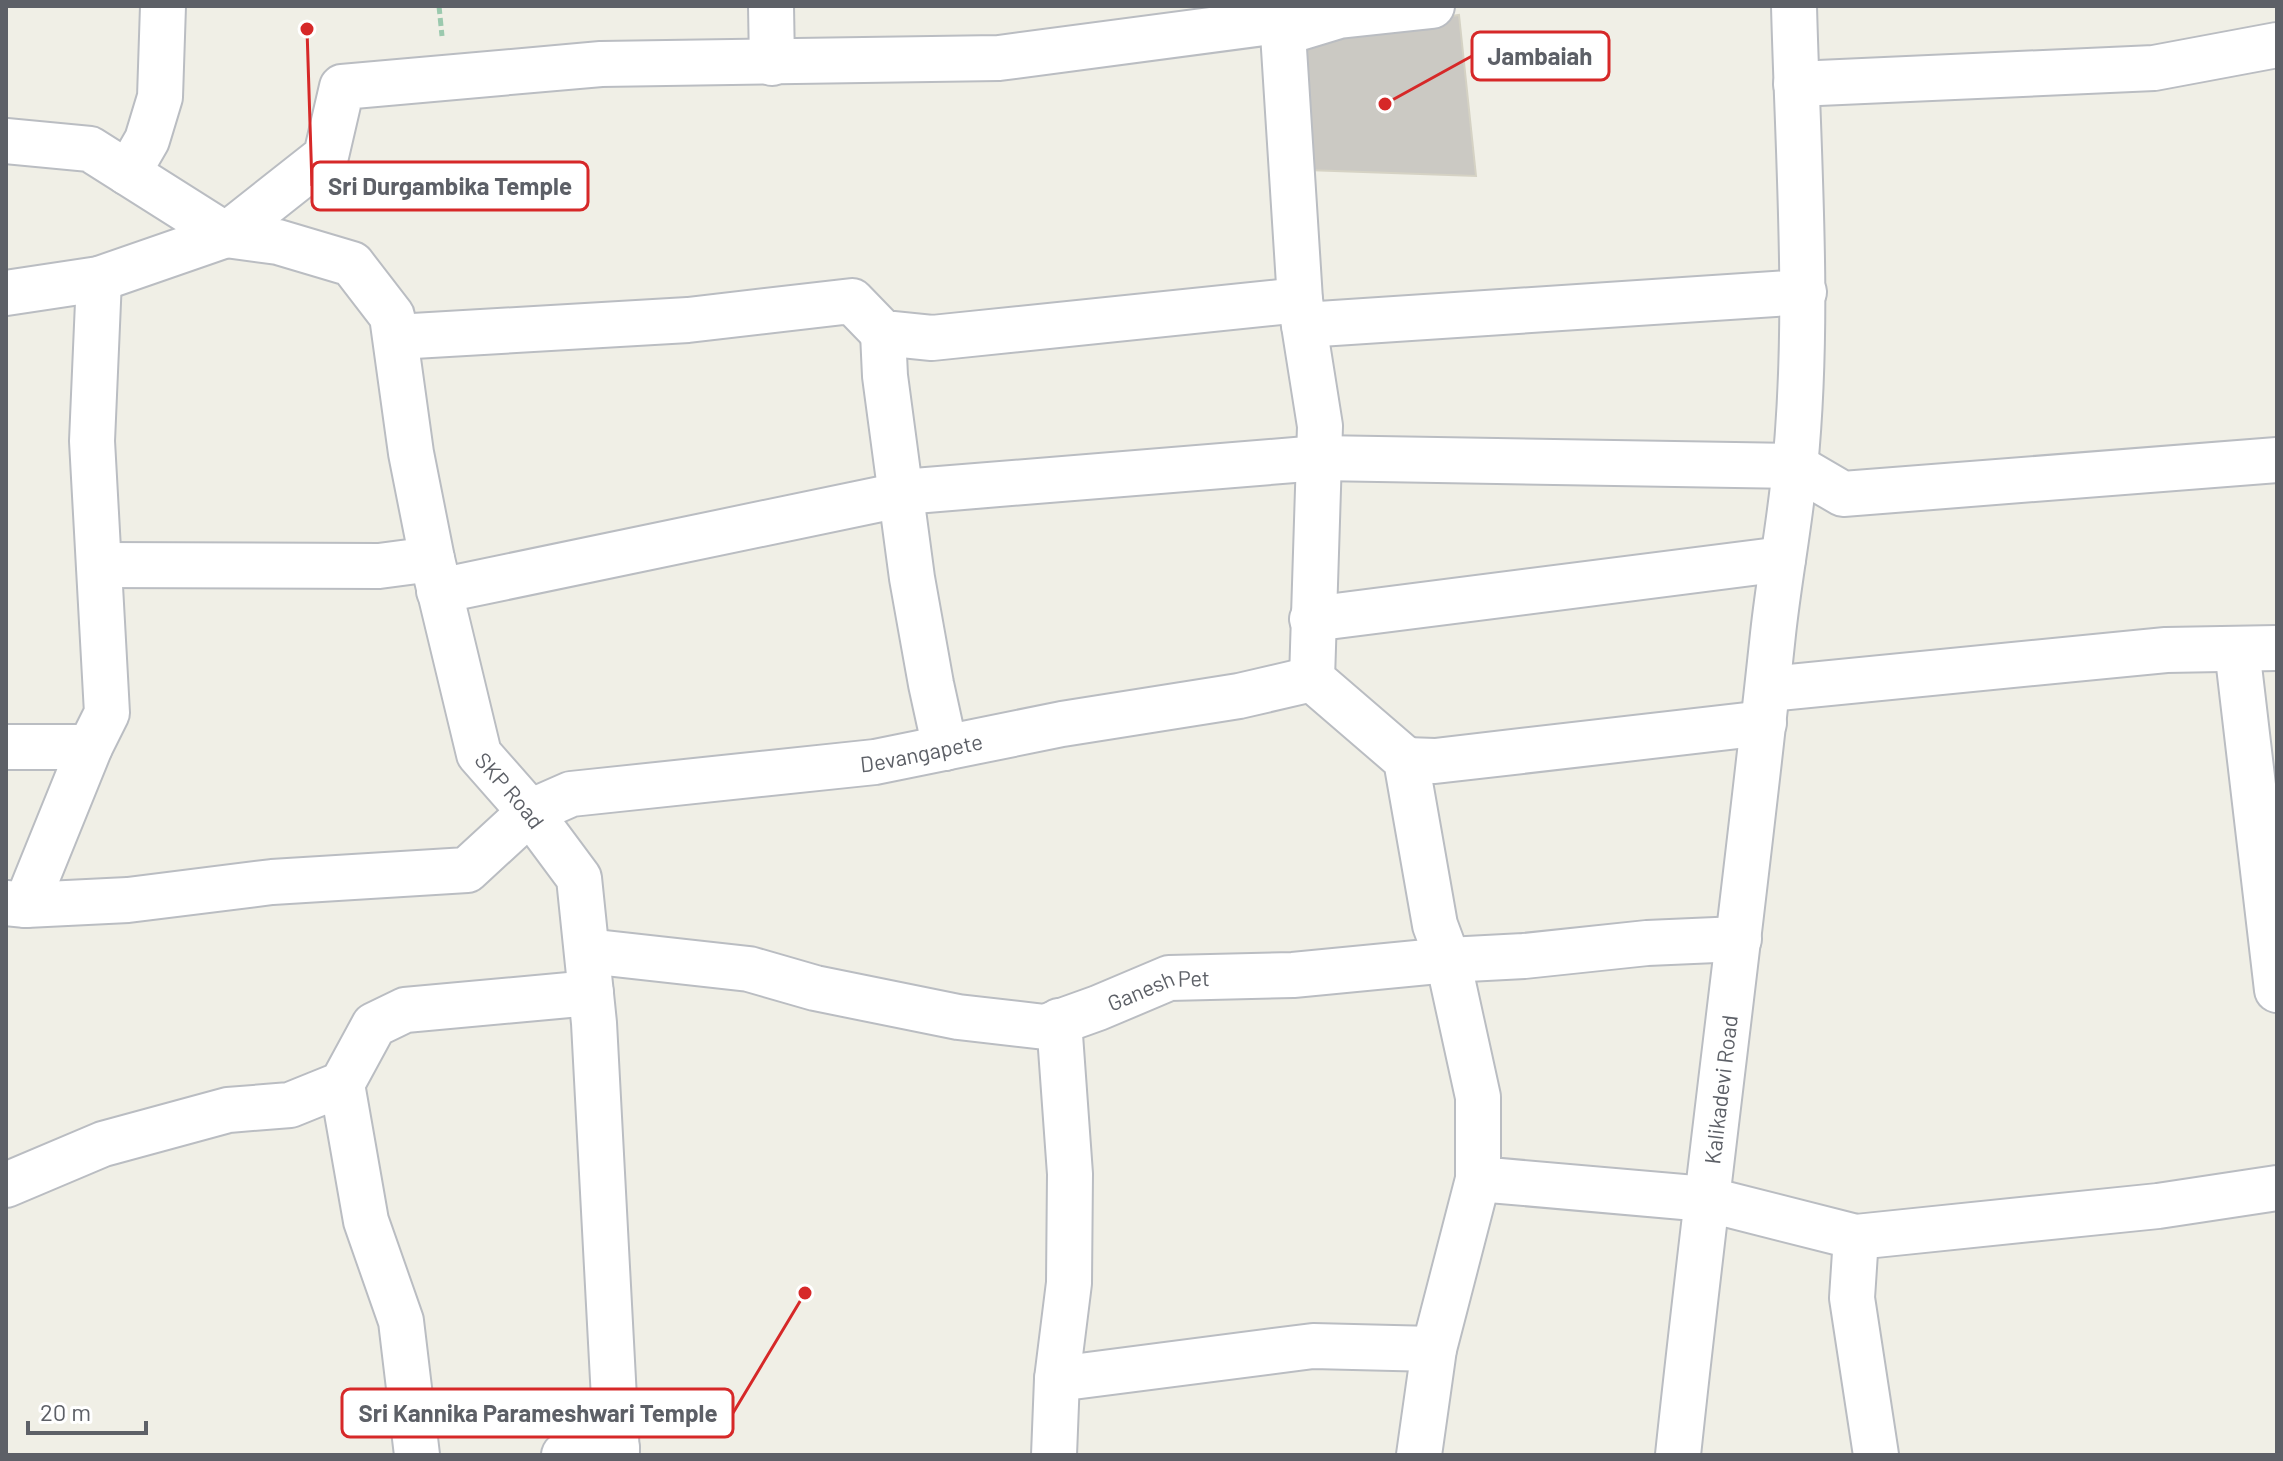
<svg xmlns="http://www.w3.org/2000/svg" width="2283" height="1461" font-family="Barlow,sans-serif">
<rect width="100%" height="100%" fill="#f0efe6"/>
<path fill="#cbc9c3" stroke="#d5d2c4" stroke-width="2" d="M1459,15l17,161 -169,-6 -11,-132z"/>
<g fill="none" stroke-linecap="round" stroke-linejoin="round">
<defs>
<g id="minor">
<path d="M771,6l1,57"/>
<path d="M1283,33l17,267 20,126 -8,253 94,81 29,165 13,35 30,137v82l228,20 150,38 302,-31 119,-18"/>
<path d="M1796,84l358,-16 123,-23"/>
<path d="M6,141l84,8 136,86 -127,44 -93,14"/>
<path d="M128,173l19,-33 13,-43 3,-91"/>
<path id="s1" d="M226,235l52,7 74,22 40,52 19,137 21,106 47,195 51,58 49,66 15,145 23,432"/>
<path d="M226,235l100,-79 16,-69 259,-23 398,-6 280,-37 4,12 56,-17 93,-10"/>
<path d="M1304,325l500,-33"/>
<path d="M883,333l2,43 27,202 19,106 14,64"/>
<path d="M396,337l292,-17 164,-19 31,32 49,5 368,-38"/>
<path d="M99,565l280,1 53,-7"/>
<path d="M439,591l461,-96 2,-3 417,-34 476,8 48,28 434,-34"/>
<path d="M1312,619l471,-60"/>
<path d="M2237,649l40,341"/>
<path d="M1768,689l398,-39 111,-2"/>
<path d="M6,747h84l17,-34 -15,-272 7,-162"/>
<path d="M1406,760l29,1 329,-38"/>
<path id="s2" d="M6,903l20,2 102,-5 144,-18 195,-12 63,-58 41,-18 304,-32 187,-38 177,-28 73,-17"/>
<path d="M26,905l64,-158"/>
<path id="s3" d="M587,951l162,18 66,19 143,29 87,10 53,-19 71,-30 124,-3 155,-15 76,-4 123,-13 92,-4"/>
<path d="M342,1084l24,137 35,100 16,134"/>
<path d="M6,1185l97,-41 125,-34 62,-5 52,-21 32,-59 31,-15 186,-17"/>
<path d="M1856,1237l-4,61 24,157"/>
<path d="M1057,1379l12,-96 1,-109 -11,-153"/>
<path d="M564,1455l53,-7"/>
<path d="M1054,1455l3,-76 256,-33 121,3"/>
<path d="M1419,1455l15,-106 44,-170"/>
<path id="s4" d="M1678,1455c29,-274 66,-547 95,-821 6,-56 17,-111 22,-167 15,-154 3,-308 -1,-461"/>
</g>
</defs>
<use href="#minor" stroke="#babdc2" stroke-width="48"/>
<path stroke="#9bc9ae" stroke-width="5" stroke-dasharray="8 4" stroke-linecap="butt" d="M439,6l3,30"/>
<use href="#minor" stroke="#fff" stroke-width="44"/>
</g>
<g text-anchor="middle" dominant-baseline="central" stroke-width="6" stroke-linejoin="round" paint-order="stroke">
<g font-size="22" fill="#5d6067" stroke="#fff">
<text stroke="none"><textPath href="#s2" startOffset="946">Devangapete</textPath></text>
<text stroke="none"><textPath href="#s1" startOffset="690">SKP Road</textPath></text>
<text stroke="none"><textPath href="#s3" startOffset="586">Ganesh Pet</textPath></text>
<text stroke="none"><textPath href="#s4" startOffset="368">Kalikadevi Road</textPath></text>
</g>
</g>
<path fill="none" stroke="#d62828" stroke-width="3" d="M1385 104L1472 56M307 29L312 186M805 1293L733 1413"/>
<g fill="#d62828" stroke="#fff" stroke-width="3">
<circle cx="1385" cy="104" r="8"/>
<circle cx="307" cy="29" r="8"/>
<circle cx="805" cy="1293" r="8"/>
</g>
<g fill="#fff" stroke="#d62828" stroke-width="3">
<rect x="1472" y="32" width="137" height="48" rx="8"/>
<rect x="312" y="162" width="276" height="48" rx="8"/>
<rect x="342" y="1389" width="391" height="48" rx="8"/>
</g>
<g font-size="24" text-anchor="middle" font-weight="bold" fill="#5d6067">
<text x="1540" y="65">Jambaiah</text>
<text x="450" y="195">Sri Durgambika Temple</text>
<text x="538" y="1422">Sri Kannika Parameshwari Temple</text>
</g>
<rect width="2283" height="1461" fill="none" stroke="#5d6067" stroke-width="16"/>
<path d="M28 1421v12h118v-12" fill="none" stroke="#5d6067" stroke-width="4"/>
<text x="40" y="1421" font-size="24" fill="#5d6067" stroke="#ffffff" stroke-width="6" paint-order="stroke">20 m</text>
</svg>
